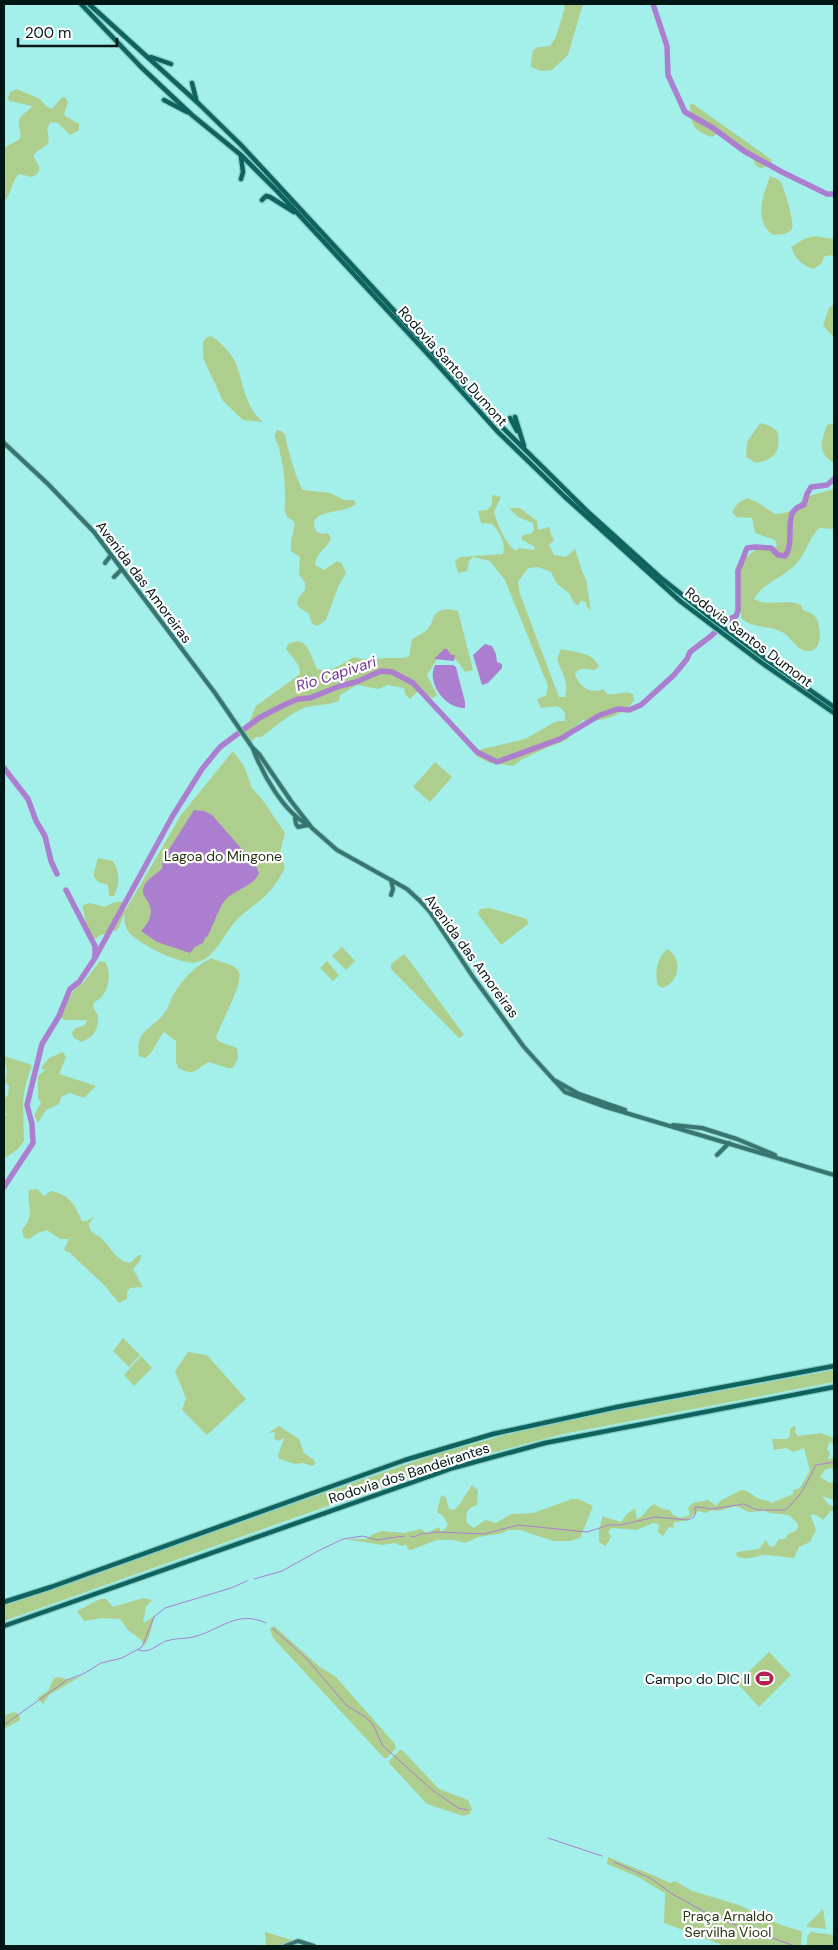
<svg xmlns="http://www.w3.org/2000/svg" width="838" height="1950" font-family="'DM Sans',sans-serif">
<rect width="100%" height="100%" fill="#a3f0ea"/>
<g fill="#aece8d">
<path d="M563,4h20l-15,51 -16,15 -11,1 -10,-4v-5l2,-12 5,-3 12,-1 6,-9 9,-30z"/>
<path d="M17,89l23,10 6,7 6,3 9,-11 4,-1 3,5 -4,13 15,9v6l-9,5 -12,-12 -7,-1 -4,6c5,23 -2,14 -13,27v3c6,8 9,14 -2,19l-13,-3c-8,8 -8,20 -15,29v-55l16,-9c3,-8 -4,-14 0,-21 3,-5 9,-7 12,-12l-23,-5 -1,-3 2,-6z"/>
<path d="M690,104h3l79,56 -1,5 -10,3 -5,-2 -4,-9 -13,-9 -7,-8 -16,-6 -4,3c-21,-7 -21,-14 -22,-33z"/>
<path d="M770,176c4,2 7,2 10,5 4,5 15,43 12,48 -4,6 -13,5 -19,6 -20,-15 -10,-39 -3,-59z"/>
<path d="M814,236l20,3v16l-9,1 -4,8 -8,5c-11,-4 -18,-10 -22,-22l13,-8z"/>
<path d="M833,305h1v32l-11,-11 6,-18z"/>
<path d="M211,336c10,6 22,19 26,30 7,20 8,41 26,56l-20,-2 -20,-19 -20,-43v-16l3,-4z"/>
<path d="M760,423l10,3 7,5c5,19 -2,29 -21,32l-10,-6 1,-15z"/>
<path d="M834,423v40c-17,-11 -13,-20 -7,-38z"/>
<path d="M277,430l4,1 4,3c1,10 12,48 18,56l27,3 14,7h10l2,4c-12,11 -53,4 -39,28l5,2 6,-1 3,5c-4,11 -15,14 -16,27l9,5 13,-9 5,3 4,9 -8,14 -12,33 -8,6 -6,-2 -3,-10 -9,-6 -3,-4 1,-5 7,-9v-7l-6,-9 1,-17 -9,-6v-10l4,-17 -3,-4 -4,-2c-6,-9 -2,-14 -3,-23 0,-9 -1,-19 -2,-28 -1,-6 -3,-13 -4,-19 -2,-8 -7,-9 -2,-18z"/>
<path d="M834,489v40l-15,-1c-10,10 -13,25 -23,36 -13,14 -34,19 -42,35 16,9 30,-2 47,6l2,5c5,2 10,3 13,8 5,7 7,32 -6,33 -14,1 -18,-14 -28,-19 -12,-7 -28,-3 -40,-13l-4,-17 -3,-31 1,-5 19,-16 18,-2 4,-2 -2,-6 -20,-7 -3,-15 -16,-1 -4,-5 6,-9 9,-5 10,4 18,12 10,-1 9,-4 11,-12z"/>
<path d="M492,495l9,2 -7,15c4,13 11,32 22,39l3,-3 15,2 1,-3 -14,-8 2,-4 8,-1 3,-4 -1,-7 -15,-6 -9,-9h11l17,13 1,9 12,-3v5l4,8 -5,5 5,10 12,2 9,-8c3,8 7,25 11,30l5,32 -4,-4 -1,-5 -5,-1 -3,4 -4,-2 -5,-10 -12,-9 -6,-12 -13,-5 -10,1 -10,14 2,12 39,103h6c5,-15 -4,-25 -8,-38l4,-10c14,4 30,2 38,17l-4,4c-8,0 -13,-4 -20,3 3,13 15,22 28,16l4,5c9,2 17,-4 26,0l1,6c-9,15 -34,23 -51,20l-9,8 -7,12 -21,8 -25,12 -8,6 -23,-3 -14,-7 -1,-5 50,-12 28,-16 6,-2h6v-8l-3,-4 -5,-3 -16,2 -4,-9 9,-3 2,-10 -43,-106 -15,-19 -17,-4 -4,4 -2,10 -9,2 -3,-12 5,-4 43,-3c3,-11 -3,-22 -11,-30l-11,-1 -3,-12 9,-1 5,-5z"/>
<path d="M447,609l11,2 15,59 -8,2 -6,-9 -8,-7 -14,3 -10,16 10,20 -4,3 -16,-6 -7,7 -5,-5 -1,-6 -16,-3 -10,4 -21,-4 -17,10 -1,6c-13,5 -23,3 -35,7 -15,6 -30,20 -43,29h-5l-5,5 -6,-11 11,-25 44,-32c1,-9 -8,-17 -14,-25l2,-5c20,-10 22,11 29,25 14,5 25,-6 37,-12 17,5 19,1 35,1 8,-1 12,2 20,-2l3,-17c5,-3 10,-5 14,-8 11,-10 2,-19 21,-22z"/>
<path d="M233,751l11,15 8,22 10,11 23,34 -5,20 5,15c-5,9 -10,18 -17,25 -10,11 -25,19 -34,30 -11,13 -18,33 -36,39 -12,4 -43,-11 -54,-18 -14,-8 -22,-15 -19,-32l-6,15 -3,4 -6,-1 -4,4 -6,1 -4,4c-11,-6 -10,-22 -14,-33l8,-3 15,4c7,-4 11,-7 19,-4l1,8 56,-96z"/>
<path d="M435,762l17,15 -22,25 -17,-15z"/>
<path d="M98,858l15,3c7,11 7,23 1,35h-5l-1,-11 -10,-3 -4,-5v-5z"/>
<path d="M490,908l37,11 1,5 -27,21 -23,-31 2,-5z"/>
<path d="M342,947l13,14 -9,9 -14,-14z"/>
<path d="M667,949c16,9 13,32 -4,39l-5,-2c-4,-13 -1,-28 9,-37z"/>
<path d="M404,954l8,10 52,71 -5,3 -68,-69v-5z"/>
<path d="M211,958c8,4 19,5 26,11 11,10 -18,55 -21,69l4,4 17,6 1,10 -5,10h-5l-19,-6c-14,7 -13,15 -31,6l-2,-6v-21l-12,-9c-7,8 -11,22 -19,26l-6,-2c-4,-28 14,-26 26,-44 4,-5 5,-12 8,-17 10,-16 22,-29 38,-37z"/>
<path d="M100,961l5,1c8,12 3,35 -11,40l-1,5 5,9c1,13 -4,22 -17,26l-8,-5 -1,-5 4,-4 9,-3 2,-5h-22l-7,-4 16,-26 9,-7z"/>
<path d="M327,961l12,14 -6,6 -13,-13z"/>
<path d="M63,1052l3,5 -7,17 37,12 -12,12 -14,-5 -9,4 -2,7 -13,6 -8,13 -4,-8 7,-12 -3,-5v-22l7,-6 -4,-2 8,-10z"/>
<path d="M4,1056l28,9 -7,22 -2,14 1,40 -6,8 -13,9 -1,3v-45l3,-1 -3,-4v-12l4,-4 1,-9 -4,-4 2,-11z"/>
<path d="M37,1189l7,7 7,-5c19,4 23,13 31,30h5l7,-5 -5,8 1,6c3,3 6,5 10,7 10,9 16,24 30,26l9,-8h2l-1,6 -7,8 10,18 -13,1 -3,4v7l-8,4 -14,-17 -35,-33 -6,-3 5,-11h-9l-13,-9 -9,3 -9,6 -5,-1 -2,-8c15,-18 4,-21 7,-40z"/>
<path d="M123,1338l17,17 -11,12 -16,-16z"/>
<path d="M188,1352l19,3 39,44 -39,36 -25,-25 4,-12 -11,-27z"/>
<path d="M141,1356l11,12 -18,18 -10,-11z"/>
<path d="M834,1370v12l-271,52 -128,34 -431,153v-16l429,-150 120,-33z"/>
<path d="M279,1426l20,13 5,14 10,7 1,4 -3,2 -9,-3 -8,1 -16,-5 -1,-4 6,-16 -2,-1 -2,3 -6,-2 1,-7 -7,1z"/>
<path d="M794,1426h2l-1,6 3,4 23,-3 13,5v7l-4,-4 -3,8 3,4 -2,6 6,-1v12l-3,-2 -6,2 -5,7 10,6 4,-1v18l-12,-4 7,9 5,2v4h-3l-8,9 -7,-5 -6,-1 6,16 -6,12 -11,5 -5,11c-9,0 -18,-3 -28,-3 -10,0 -22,8 -30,0l1,-3 22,-3 7,-9 3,6 5,1 5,-8h6l3,-5 8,-3 2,-4v-3l-9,-9 -19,-2 -5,-2 -16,1 -13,-6 -19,5 -5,-1 -6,3 -8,-2 -11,9 -14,3 1,5 -5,-1 -6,9 -5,-4 1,-8 -6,-1 -16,7 -25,-2 -4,4 3,4 -3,7 -3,3 -6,-4v-12l4,-15 1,2 17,5 5,-7 9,-7 2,11c8,-3 10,-12 17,-15l9,5 7,1 3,5 7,3 10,-3 -2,-7 5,-5 15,-3 8,6 4,-5 21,-11c8,0 11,6 19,9 5,2 7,0 11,4l22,-9v-4l7,-2 10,-17 -6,-23 -11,4 -7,-4 -12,2 -2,-11h15l3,-3v-7z"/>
<path d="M472,1485l6,5 -1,15c-10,3 -12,9 -10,18l7,5 11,-8 11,3 15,-9 22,-1 39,-14h6l15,7 -13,32 -10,3h-17l-33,-11h-12l-5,3 -24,4 -14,6 -12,-3h-16l-26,10h-2l-3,-5 -5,1 -6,-3 -13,2 -37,-6h22l6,-5 9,-3 22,2 17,-4 6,4 12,-6 1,4h3l5,-6 -5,-9 -6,-4 4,-16 2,-1 3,3 3,11 5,1 5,-5z"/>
<path d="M143,1598l9,2 -6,7 -3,15h3l9,-7c-4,11 -4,20 -10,30l-5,-6 -12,-9 -8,-11 -18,-1 -18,3 -7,-10 23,-12h6l7,8z"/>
<path d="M274,1626l46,41 15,9 60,68 1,4 -9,10h-3l-111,-120 -3,-9z"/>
<path d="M769,1652l22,23 -32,32 -22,-24z"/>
<path d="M83,1675l-34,20 -6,9 -6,-6 11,-7 6,-13 5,-1 10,3z"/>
<path d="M14,1712l5,2 1,6 -16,9v-13z"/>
<path d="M400,1750h2l37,39 29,11 4,9 -2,5 -7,2 -36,-12 -38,-41v-2z"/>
<path d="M608,1857c21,9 42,16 62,26l5,-2 17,10 47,14 42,20 20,6 1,2 -1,13h-76l-61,-23 1,-30 -29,-17 -29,-12z"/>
<path d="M823,1909l3,20 -19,-2v-2z"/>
<path d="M265,1932l27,8 -10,6h-16z"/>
<path d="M811,1932l23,3v11h-27v-9z"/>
</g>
<g fill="#ac7ecf">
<path d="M485,644l7,2 4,8 1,8 5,2v4l-14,15 -6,2 -9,-30z"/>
<path d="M444,649h3l4,6h4l-1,6 -20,-2z"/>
<path d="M435,665h18l3,2 9,35v6c-20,1 -39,-26 -30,-43z"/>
<path d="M194,810l10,1 8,4 43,49 4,9c-7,16 -27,16 -36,30 -6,10 -10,22 -15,33l-3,2 -2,5 -8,4 -5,6 -33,-11 -16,-11c6,-6 12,-15 9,-25 -2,-7 -8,-9 -7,-17 2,-9 13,-15 19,-20l1,-10z"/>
</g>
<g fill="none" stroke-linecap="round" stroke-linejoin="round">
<g stroke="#ac7ecf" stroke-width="1">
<path d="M410,1536l4,1 7,-3 17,-2 46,2 34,-9 69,7 22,-7h12l34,-8 33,3 6,-3 2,-5 -2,-4 3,-1 15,2 32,-5 13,6h28c15,-12 22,-27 31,-45l18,-3"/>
<path d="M254,1579l28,-8 36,-20 25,-12 20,-3 13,4 28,-4"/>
<path d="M272,1628l35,31 40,47 17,10 9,8 9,21 49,44 27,19 10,2"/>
<path d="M138,1650c12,4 18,-5 28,-9 9,-3 18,-2 27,-4 26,-6 44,-28 73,-14"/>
<path d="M4,1725l63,-45 18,-7 16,-10 21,-5 20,-11 12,-30 11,-9 66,-20 16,-7"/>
<path d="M548,1838l54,18"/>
<path d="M614,1862l36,16 24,17 42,23 76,27"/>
</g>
<g stroke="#ac7ecf" stroke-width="5.5">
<path d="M653,4l14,42 1,29 17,37 28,16 31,23 38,21 45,22h7"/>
<path d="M4,768l24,31 8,22 9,15 6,25 6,13"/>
<path d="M66,890l29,56v10"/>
<path d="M4,1187l29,-44 -1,-19 -5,-19 15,-61 17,-28 11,-27 9,-7 16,-24 77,-141 30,-48 18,-22 39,-29 25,-13 14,-6 12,-1 30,-12 16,-4 25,-11 11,1 21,11 64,69 20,10 63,-23 40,-24 18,-6 11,1 12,-5 33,-30 13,-16 3,-7 21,-16 17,-16 8,-4 2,-5v-40l9,-23 8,-1 16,1 7,7 7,1c12,-16 -5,-46 19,-51l3,-11 4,-7 16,-2 7,-6"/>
</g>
<defs>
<g id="major">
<path d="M4,443l44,41 46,48 121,161 37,54 7,7 32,47 21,27 25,22 70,39 13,12 10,11 43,65 51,70 28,31 13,14 41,15 228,68"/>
<path d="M105,563l6,-8"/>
<path d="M114,577l7,-7"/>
<path d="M253,749c10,26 31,64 57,77"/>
<path d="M295,818l1,6 2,3 10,-2"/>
<path d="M391,880l2,9 -2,6"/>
<path d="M556,1081l23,13 46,16"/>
<path d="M673,1125l29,3 35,11 38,16"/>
<path d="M717,1155l12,-12"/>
<path d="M285,1946l13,-5 16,5"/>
</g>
<g id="highway">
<path d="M81,4l60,63 51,48 49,40 36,36 159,172 62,69 67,65 115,104 82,62 72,50"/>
<path d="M89,4l109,99 43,42 258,279 89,88 73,66 49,39 57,43 67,47"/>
<path d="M151,57l20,7"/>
<path d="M192,83l4,16"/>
<path d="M164,100l23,12"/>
<path d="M241,157l2,15 -2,7"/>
<path d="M262,200l4,-4 4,1 24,15"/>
<path d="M515,417l9,29"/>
<path d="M510,418l7,13"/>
<path d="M4,1602l47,-15 354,-127 88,-26 124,-27 217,-41"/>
<path d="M4,1626l449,-158 92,-25 289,-56"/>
</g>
</defs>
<use href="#major" stroke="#89cdc8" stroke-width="6"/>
<use href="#highway" stroke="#89cdc8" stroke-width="7"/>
<use href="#major" stroke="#387570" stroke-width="4"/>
<use href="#highway" stroke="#0e635e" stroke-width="4.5"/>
</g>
<defs>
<symbol id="stadium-bare" viewBox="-9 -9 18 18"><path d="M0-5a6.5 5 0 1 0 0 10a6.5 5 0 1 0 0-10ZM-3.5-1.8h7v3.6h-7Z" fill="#b3224e" stroke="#fff" stroke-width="2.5" paint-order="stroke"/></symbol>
</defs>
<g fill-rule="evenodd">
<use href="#stadium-bare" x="752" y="1666" width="25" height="25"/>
</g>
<g text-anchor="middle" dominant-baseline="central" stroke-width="4.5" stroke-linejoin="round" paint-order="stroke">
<g font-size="14" fill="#011716" stroke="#fff">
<text transform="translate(453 366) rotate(48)">Rodovia Santos Dumont</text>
<text transform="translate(144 582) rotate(53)">Avenida das Amoreiras</text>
<text transform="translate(749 637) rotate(37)">Rodovia Santos Dumont</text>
<text transform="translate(472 956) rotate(54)">Avenida das Amoreiras</text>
<text transform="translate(409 1473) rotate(-18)">Rodovia dos Bandeirantes</text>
</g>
<g font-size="14" fill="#253510" stroke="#fff">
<text x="223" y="856">Lagoa do Mingone</text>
<text x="728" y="1916">Praça Arnaldo<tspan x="728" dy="16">Servilha Viool</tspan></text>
</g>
<g font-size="14" fill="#011716" stroke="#fff" text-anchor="end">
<text x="750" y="1679">Campo do DIC II</text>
</g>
<g font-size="15" font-style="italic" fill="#6e3493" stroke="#fff">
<text transform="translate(336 674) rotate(-18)">Rio Capivari</text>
</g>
</g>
<rect width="838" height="1950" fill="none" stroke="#011716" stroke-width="10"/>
<path d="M18 38v8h99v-8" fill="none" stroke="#011716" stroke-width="2.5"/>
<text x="25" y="38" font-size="15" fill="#011716" stroke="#ffffff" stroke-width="4" paint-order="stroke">200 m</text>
</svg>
